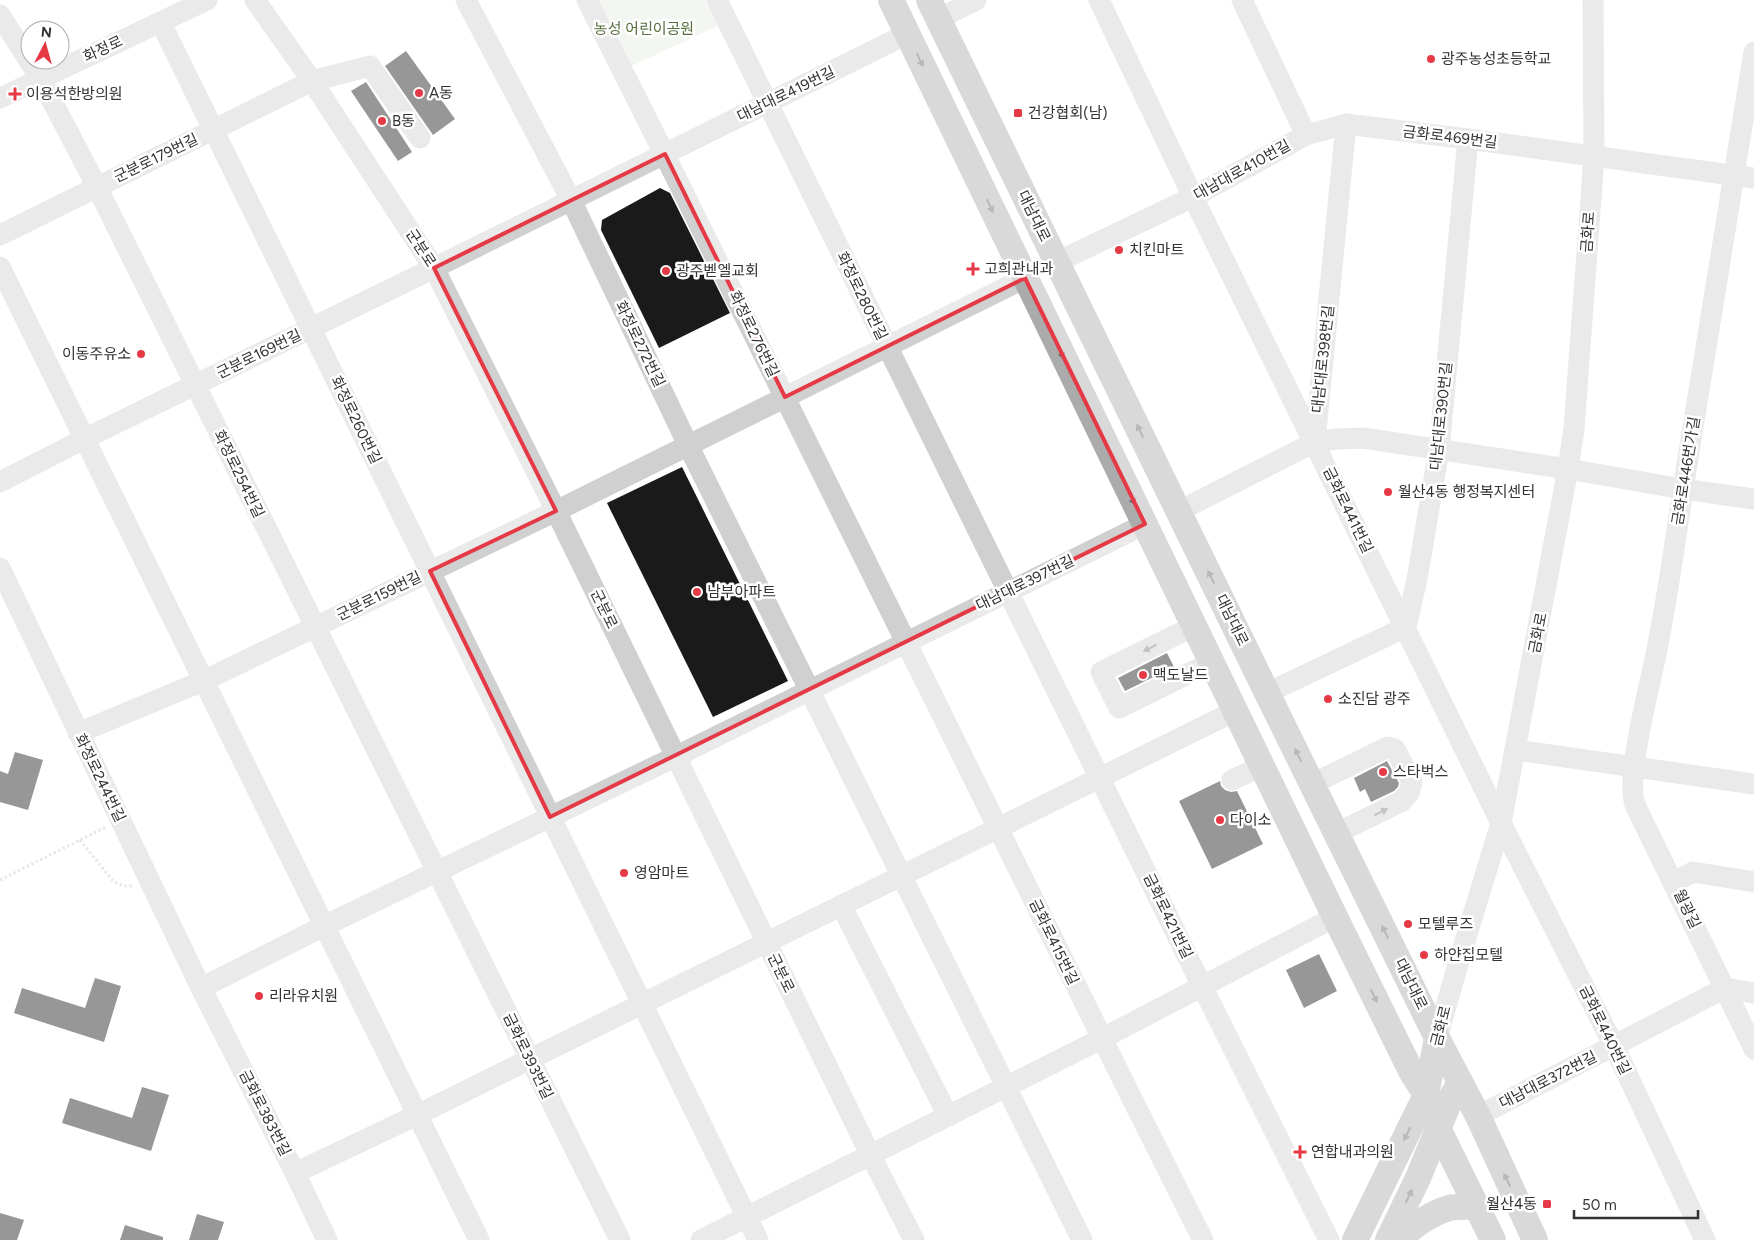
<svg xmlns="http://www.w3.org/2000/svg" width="1754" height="1240" font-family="Figtree,'Noto Sans KR',sans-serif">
<rect width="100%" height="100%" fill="#fff"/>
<path fill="#e6ecdf" d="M598,0h107l13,26 -89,41z"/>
<g fill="#1a1a1a">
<path d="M406,51l49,68 -22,16 -48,-69z"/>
<path d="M366,82l46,70 -14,9 -47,-70z"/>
<path d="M660,188l10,5 60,120 -71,35 -58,-118 1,-10z"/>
<path d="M682,467l106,214 -75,36 -106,-214z"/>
<path d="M1167,653l7,14 -49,24 -7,-13z"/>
<path d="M15,752l28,8 -15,50 -28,-8v-31l8,3z"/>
<path d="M1387,761l12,22 -1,4 -4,4 -23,11 -6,-13 -5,3 -6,-14z"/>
<path d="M1220,781l1,5 4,4 6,2 6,-1 26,53 -51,25 -33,-68z"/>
<path d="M1319,954l18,37 -33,17 -18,-38z"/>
<path d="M95,978l26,8 -17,56 -90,-29 8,-25 63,20z"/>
<path d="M142,1087l27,8 -18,56 -89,-28 8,-25 62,20z"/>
<path d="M0,1213l24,7 -7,20h-17z"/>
<path d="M197,1214l27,8 -6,18h-29z"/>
<path d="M125,1225l38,12v3h-43z"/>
</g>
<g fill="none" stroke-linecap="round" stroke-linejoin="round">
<g stroke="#cdcdcd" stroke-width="3" stroke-dasharray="2.5 2.5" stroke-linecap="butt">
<path d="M80,840l33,41 10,5h10"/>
<path d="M0,880l106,-53"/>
</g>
<g stroke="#d0d0d0" stroke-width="21">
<path d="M255,0l57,81 122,187 122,243 315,645 43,84"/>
<path d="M466,0l105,200 117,245 394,795"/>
<path d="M587,0c208,412 408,828 616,1240"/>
<path d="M717,0l485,986 127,254"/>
<path d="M1099,0l94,197 308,626 113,223 91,194"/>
<path d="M1242,0l64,135"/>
<path d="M0,15l40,63 57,109 523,1053"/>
<path d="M938,19l38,-19"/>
<path d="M161,23l597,1217"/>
<path d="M1754,52c-22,135 -44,271 -66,406 -11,67 -19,135 -33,201 -6,30 -31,124 -19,148l118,242"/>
<path d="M0,98l207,-98"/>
<path d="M0,235l312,-154 58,-15 50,72"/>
<path d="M1057,262l136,-65 113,-62 40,-11 122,15 286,39"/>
<path d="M0,267l479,973"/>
<path d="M1315,442l31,-318"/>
<path d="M0,482l84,-43 350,-171 473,-234"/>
<path d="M1179,511l136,-69 22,-3 26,-1 205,31 115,20 71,10"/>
<path d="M0,568l201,420 94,185 32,67"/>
<path d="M1194,626l-93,46 18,36 93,-46"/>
<path d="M1267,693l139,-66 11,-48 22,-129 29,-311"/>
<path d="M78,733l125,-52 353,-170 469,-233"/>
<path d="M1516,750l238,34"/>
<path d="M1232,780l30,-14"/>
<path d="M1312,784l76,-37 7,2 17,33 -3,11 -7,8 -65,32"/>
<path d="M1674,882l19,-10 61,10"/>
<path d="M841,905l107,211"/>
<path d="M201,988l123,-62 353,-170 468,-232"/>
<path d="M1437,1038l22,-77 42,-138 67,-354 6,-40 20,-272 -1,-157"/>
<path d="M1478,1116l247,-128 29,5"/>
<path d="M295,1173l122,-58 818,-404"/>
<path d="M701,1240l400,-201 234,-122"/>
</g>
<g stroke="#ababab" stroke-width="26">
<path d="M891,0l444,917 76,154 15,24 12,33 55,112"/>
<path d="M929,0l338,693 170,345 41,78 57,124"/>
<path d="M1355,1240l71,-145 11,-57"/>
<path d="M1388,1240l30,-62 32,-78 10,-18"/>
<path d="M1398,1240c15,-14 31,-26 51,-32 9,-2 19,-1 28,-1"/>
</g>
</g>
<defs><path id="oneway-solid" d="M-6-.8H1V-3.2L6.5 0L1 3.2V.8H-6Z" transform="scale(1.25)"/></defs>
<g fill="#636363">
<use href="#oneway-solid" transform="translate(920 60) rotate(64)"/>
<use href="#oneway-solid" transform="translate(990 206) rotate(64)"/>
<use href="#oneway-solid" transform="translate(1061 352) rotate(64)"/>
<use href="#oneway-solid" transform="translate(1140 431) rotate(-116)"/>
<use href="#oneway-solid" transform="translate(1132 498) rotate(64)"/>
<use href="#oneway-solid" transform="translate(1211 577) rotate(-116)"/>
<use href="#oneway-solid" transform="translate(1298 755) rotate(-116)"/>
<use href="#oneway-solid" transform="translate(1385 932) rotate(-116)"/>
<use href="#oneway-solid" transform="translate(1374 996) rotate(64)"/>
<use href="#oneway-solid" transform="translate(1407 1134) rotate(116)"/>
<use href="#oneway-solid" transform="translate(1507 1180) rotate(-115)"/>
<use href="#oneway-solid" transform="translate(1409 1196) rotate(-64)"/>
</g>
<g fill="#7a7a7a">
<use href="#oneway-solid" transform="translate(1150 648) rotate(154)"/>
<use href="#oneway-solid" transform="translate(1381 812) rotate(-27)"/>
</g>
<path d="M0 0H1754V1240H0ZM665,154l120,243 240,-119 120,246 -595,293 -120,-246 126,-60 -122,-243z" fill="#fff" fill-opacity=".55" fill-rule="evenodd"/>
<path fill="none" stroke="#e63946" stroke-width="4" stroke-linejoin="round" d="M665,154l120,243 240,-119 120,246 -595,293 -120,-246 126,-60 -122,-243z"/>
<g fill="#e63946" stroke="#fff" stroke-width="2">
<circle cx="1431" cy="59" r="5"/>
<circle cx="419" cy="93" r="5"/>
<path d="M12.5 86.5h5v5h5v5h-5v5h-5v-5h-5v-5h5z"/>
<rect x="1013" y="108" width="10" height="10" rx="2.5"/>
<circle cx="382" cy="121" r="5"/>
<circle cx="1119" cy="250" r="5"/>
<path d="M970.5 261.5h5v5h5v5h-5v5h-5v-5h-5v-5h5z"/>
<circle cx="666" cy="271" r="5"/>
<circle cx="141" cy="354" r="5"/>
<circle cx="1388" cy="492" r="5"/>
<circle cx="697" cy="592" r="5"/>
<circle cx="1143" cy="675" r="5"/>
<circle cx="1328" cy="699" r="5"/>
<circle cx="1383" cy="772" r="5"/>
<circle cx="1220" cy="820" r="5"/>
<circle cx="624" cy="873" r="5"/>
<circle cx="1408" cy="924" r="5"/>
<circle cx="1424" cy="955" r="5"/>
<circle cx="259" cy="996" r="5"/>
<path d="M1297.5 1144.5h5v5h5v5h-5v5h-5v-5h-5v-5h5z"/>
<rect x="1542" y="1199" width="10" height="10" rx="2.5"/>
</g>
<g text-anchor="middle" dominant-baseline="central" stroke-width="5" stroke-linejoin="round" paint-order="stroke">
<g font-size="15" fill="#56703f" stroke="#fff">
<text x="644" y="29">농성 어린이공원</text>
</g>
<g font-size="15" fill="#333" stroke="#fff">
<text transform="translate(103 49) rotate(-25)">화정로</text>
<text transform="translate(786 94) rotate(-26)">대남대로419번길</text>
<text transform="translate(1450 137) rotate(7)">금화로469번길</text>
<text transform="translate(156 158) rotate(-26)">군분로179번길</text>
<text transform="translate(1242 170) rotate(-29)">대남대로410번길</text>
<text transform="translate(1034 216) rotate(64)">대남대로</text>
<text transform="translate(1588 232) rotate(-86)">금화로</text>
<text transform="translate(421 248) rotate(57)">군분로</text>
<text transform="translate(862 296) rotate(64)">화정로280번길</text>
<text transform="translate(754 334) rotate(64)">화정로276번길</text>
<text transform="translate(640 344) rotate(64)">화정로272번길</text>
<text transform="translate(259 354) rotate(-26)">군분로169번길</text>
<text transform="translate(1323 359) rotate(-84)">대남대로398번길</text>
<text transform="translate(1441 416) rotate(-84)">대남대로390번길</text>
<text transform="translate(356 420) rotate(64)">화정로260번길</text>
<text transform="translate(1686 471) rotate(-81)">금화로446번가길</text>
<text transform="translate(239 474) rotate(64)">화정로254번길</text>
<text transform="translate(1348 510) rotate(64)">금화로441번길</text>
<text transform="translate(1025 583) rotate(-26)">대남대로397번길</text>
<text transform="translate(379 596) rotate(-26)">군분로159번길</text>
<text transform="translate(604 609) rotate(64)">군분로</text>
<text transform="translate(1232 620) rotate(64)">대남대로</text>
<text transform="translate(1538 633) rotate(-79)">금화로</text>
<text transform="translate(100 778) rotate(64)">화정로244번길</text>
<text transform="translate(1687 909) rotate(64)">월광길</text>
<text transform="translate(1168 916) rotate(64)">금화로421번길</text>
<text transform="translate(1054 942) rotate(64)">금화로415번길</text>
<text transform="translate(781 973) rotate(64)">군분로</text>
<text transform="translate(1411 984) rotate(64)">대남대로</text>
<text transform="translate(1441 1026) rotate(-76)">금화로</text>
<text transform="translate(1605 1030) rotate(64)">금화로440번길</text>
<text transform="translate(528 1056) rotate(64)">금화로393번길</text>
<text transform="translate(1548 1080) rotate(-27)">대남대로372번길</text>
<text transform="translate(265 1113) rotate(63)">금화로383번길</text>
</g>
<g font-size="15" fill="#333" stroke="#fff" text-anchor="start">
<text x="1441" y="59">광주농성초등학교</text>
<text x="429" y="93">A동</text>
<text x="26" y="94">이용석한방의원</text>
<text x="1028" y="113">건강협회(남)</text>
<text x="392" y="121">B동</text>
<text x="1129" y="250">치킨마트</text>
<text x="984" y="269">고희관내과</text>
<text x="676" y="271">광주벧엘교회</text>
<text x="131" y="354" text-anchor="end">이동주유소</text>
<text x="1398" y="492">월산4동 행정복지센터</text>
<text x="707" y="592">남부아파트</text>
<text x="1153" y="675">맥도날드</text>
<text x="1338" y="699">소진담 광주</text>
<text x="1393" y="772">스타벅스</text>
<text x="1230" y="820">다이소</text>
<text x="634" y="873">영암마트</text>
<text x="1418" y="924">모텔루즈</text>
<text x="1434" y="955">하얀집모텔</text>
<text x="269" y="996">리라유치원</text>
<text x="1311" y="1152">연합내과의원</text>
<text x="1537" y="1204" text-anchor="end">월산4동</text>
</g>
</g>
<g transform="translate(45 45) rotate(6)"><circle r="24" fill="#ffffff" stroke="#adadad"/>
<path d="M0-4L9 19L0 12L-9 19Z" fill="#e63946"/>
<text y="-8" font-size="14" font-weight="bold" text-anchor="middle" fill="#333333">N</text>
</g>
<path d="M1574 1210v8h124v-8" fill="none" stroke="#333333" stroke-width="2.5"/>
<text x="1582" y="1210" font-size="15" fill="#333333" stroke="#ffffff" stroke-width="4" paint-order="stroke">50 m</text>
</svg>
